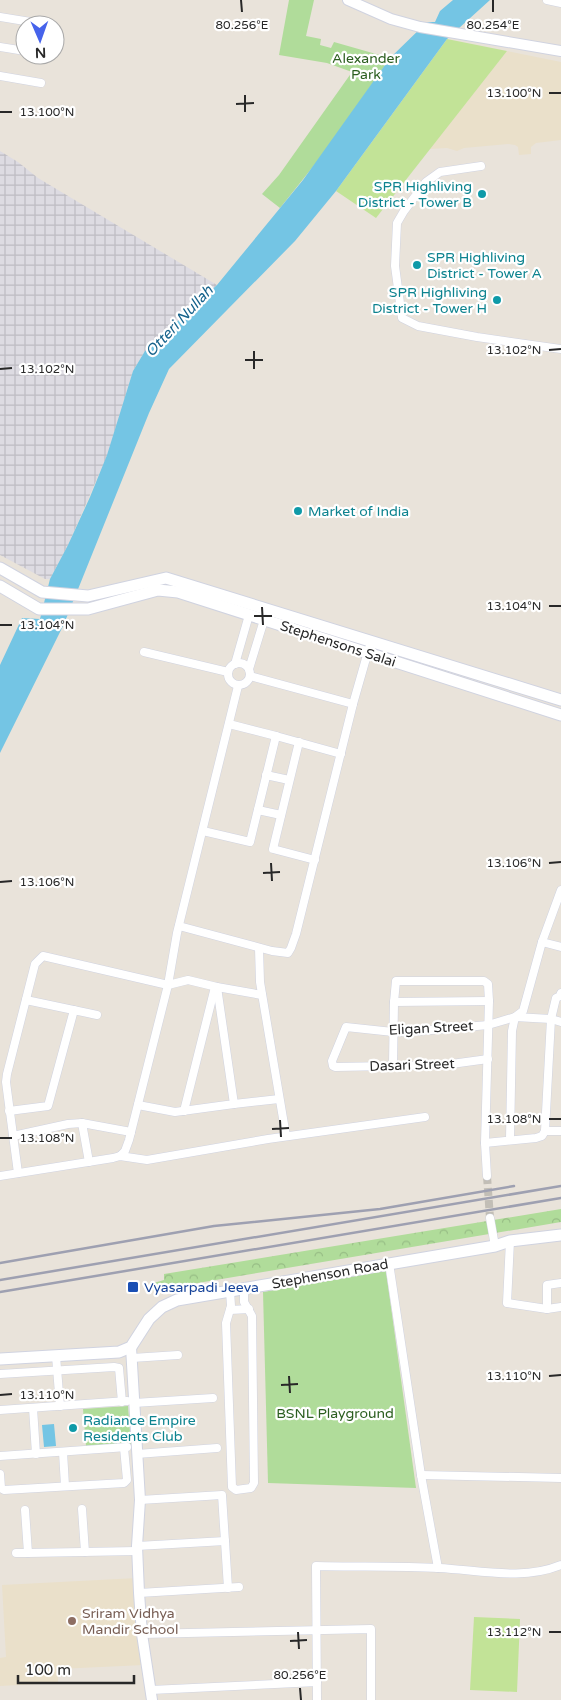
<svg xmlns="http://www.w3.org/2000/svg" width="561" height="1700" font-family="'Varela Round',sans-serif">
<defs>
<pattern id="industrial-grid" width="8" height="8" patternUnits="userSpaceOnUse" patternTransform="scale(1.25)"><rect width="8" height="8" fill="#dddbe2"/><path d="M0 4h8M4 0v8" fill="none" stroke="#bebcc2"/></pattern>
<pattern id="forest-crowns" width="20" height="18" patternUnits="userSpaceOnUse" patternTransform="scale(1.25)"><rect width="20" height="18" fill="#b0dc9a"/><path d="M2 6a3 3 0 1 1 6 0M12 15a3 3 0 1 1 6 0" fill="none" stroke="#97bd85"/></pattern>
</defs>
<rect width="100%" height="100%" fill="#e9e3da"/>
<path fill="url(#industrial-grid)" d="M0,151l18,11 20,16 179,107 -72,66 -12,20 -26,85 -39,89 -18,34h-5l-45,-24z"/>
<g fill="#eae0ca">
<path d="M507,51l54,11v78l-25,3 -5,4v7l-12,1 -1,-8 -3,-2 -7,-1 -44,4 -7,3 -10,-3 -18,1z"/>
<path d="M137,1578l7,87 -86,4v14l-58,3v-28l6,-1 -4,-72z"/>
</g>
<path fill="url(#forest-crowns)" d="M561,1209v13l-411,69v-7l14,-4v-6z"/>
<g fill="#b0dc9a">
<path d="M289,0h25l-8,36 15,3 -1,6 11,3 3,-6 56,16 -63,91 -47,59 -18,-14 17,-19 73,-103 -25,-9 -48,-8z"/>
<path d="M386,1271l30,217 -148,-5 -5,-191z"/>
<path d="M128,1406l3,38 -45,2 -3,-37z"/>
</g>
<g fill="#c2e397">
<path d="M447,39l60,12 -131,167 -40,-27z"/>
<path d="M474,1617l46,2 -3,73 -47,-2z"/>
</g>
<g fill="#74c5e4">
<path d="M453,0h37l-43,39 -111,152 -41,50 -126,128 -20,44 -85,211 -64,129v-88l22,-47 18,1 10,-40 18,-34 22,-48 17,-42 26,-84 12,-20 72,-66 86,-105 87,-122 37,-36h8l5,-11z"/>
<path d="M54,1424l2,22 -12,1 -2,-22z"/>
</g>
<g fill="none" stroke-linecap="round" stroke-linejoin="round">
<path stroke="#c2beb6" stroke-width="8" stroke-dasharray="8 4" stroke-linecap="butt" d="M487,1176l3,42"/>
<defs>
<g id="minor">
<path d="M547,0l14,3"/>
<path d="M0,17l43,7"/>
<path d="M0,47l25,4"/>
<path d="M0,76l41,7"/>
<path d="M481,166l-41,6 -14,10 -22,29 -7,12 -2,43 7,52 16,8 59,11 84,12"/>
<path d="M144,652l84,20"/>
<circle cx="239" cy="674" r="11"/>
<path d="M235,664l14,-49"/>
<path d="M249,669l15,-49"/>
<path d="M250,676l103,28"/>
<path d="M276,736l65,18"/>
<path d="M299,742l-26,107 42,11"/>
<path d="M266,775l23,5"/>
<path d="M258,810l23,5"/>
<path d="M203,831l47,11 26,-106 -47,-12"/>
<path d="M179,926l93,25 16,2 3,-5 5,-14 57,-230 16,-56"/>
<path d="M542,942l19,5"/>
<path d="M259,948l1,34 26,154"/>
<path d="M217,987l45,8"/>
<path d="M26,1000l71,15"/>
<path d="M394,1002l95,-1"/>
<path d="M488,1059l-44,6 -109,2 -2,-1 -1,-5 14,-34 47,5h16l79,-7 27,-8 36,2 10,3"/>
<path d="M393,1065l1,-63 2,-21h88l4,3 1,17 -4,142 2,33"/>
<path d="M234,1104l45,-5"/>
<path d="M138,1105l37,7 59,-8 -17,-117 -29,-7 -20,5 9,-52 61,-247"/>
<path d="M9,1111l39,-5 26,-96"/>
<path d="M184,1111l31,-124"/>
<path d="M82,1123l7,39"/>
<path d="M545,1131h16"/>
<path d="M13,1136l55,-12 14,-1 49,9"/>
<path d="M510,1139l2,-108 3,-14 8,-6 19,-69 19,-52"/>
<path d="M485,1143l51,-5 6,-2 3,-5 6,-112 5,-21 4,-2 1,-3"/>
<path d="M18,1173l-12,-91 1,-8 28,-110 8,-8 125,29 -39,155 -4,11 -5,5"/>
<path d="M0,1176l113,-18 7,-2 27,4 121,-21 157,-22"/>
<path d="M490,1218l5,28"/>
<path d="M510,1241l-3,62 40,6 14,-2"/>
<path d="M389,1263l32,212 17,93"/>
<path d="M230,1291l1,15 -5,17 6,164 4,3 15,-2 3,-5 -2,-167 -8,-14v-13"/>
<path d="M547,1309v-24l14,-2"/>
<path d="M230,1310l19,-1"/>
<path d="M56,1356l4,50"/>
<path d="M132,1358l46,-3"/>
<path d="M0,1374l114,-7 5,1 3,34"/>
<path d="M134,1403l79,-5"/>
<path d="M33,1408l3,46"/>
<path d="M0,1410l127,-9"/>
<path d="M63,1452l2,34"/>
<path d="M137,1454l80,-6"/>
<path d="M0,1456l127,-9"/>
<path d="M0,1474l1,14 3,2 120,-7 3,-3 -3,-32"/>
<path d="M421,1475l140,3"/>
<path d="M140,1500l82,-5 6,93"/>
<path d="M82,1509l3,43"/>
<path d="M25,1510l3,43 109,-2"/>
<path d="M137,1546l88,-5"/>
<path d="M16,1553h12"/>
<path d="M139,1593l100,-6"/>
<path d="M142,1634l229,-5v71"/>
<path d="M151,1690l166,-8"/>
<path d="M317,1700l-1,-134c41,1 82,0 123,2 40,2 84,13 122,-3"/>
</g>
<g id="tertiary">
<path d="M348,0l43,19 29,8 141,24"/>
<path d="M131,1347l9,153 -3,46 2,47 3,41 10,66"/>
</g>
<g id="secondary">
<path d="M0,568l42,24 46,4 78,-18 395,122"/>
<path d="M0,586l39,23h49l70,-19 20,2 383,123"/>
<path d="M0,1359l119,-7 12,-5 18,-28 13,-12 15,-7 318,-54 15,-5 51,-6"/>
</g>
</defs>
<use href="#minor" stroke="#d0d3e0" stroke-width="9"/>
<use href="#tertiary" stroke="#d0d3e0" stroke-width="12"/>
<use href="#secondary" stroke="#d0d3e0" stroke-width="13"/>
<use href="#minor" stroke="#fff" stroke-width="8"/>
<use href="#tertiary" stroke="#fff" stroke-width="10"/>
<use href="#secondary" stroke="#fff" stroke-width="11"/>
<g stroke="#9ea0b1" stroke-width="2.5">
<path d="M0,1263l214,-37 166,-17 134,-23"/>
<path d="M0,1280l561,-94"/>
<path d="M0,1292l561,-94"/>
</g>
</g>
<path fill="none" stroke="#282828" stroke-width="2" d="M241,0l1,12M493,0v12M549,93h12M245,95v17M236,104l18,-1M0,112h12M549,350l12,-1M254,351v18M245,360h18M0,369l12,-1M549,606h12M262,607l1,18M254,616h18M0,625h12M271,863l1,18M549,863l12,-1M263,873l17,-1M0,882l12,-1M549,1119h12M280,1120l1,17M272,1129l17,-1M0,1138h12M289,1376l1,17M549,1376l12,-1M281,1385l17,-1M0,1395l12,-1M298,1632l1,17M549,1632h12M290,1641l17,-1M300,1688l1,12"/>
<g fill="#0f9aa8" stroke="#fff" stroke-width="2">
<circle cx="482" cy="194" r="5"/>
<circle cx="417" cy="265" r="5"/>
<circle cx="497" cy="300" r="5"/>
<circle cx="298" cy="511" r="5"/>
<circle cx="73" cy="1428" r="5"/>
</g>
<rect fill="#1a4fb4" stroke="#fff" stroke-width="2" x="127" y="1281" width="12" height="12" rx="2.5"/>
<circle fill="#8d6e63" stroke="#fff" stroke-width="2" cx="72" cy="1621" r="5"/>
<g text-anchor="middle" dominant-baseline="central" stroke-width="4.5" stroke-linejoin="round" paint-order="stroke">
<g font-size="14" fill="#2b5e1f" stroke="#fff">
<text x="366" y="58">Alexander<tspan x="366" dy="16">Park</tspan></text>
<text x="335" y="1413">BSNL Playground</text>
</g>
<g font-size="14" fill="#0d838f" stroke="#fff" text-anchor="start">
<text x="472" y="186" text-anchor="end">SPR Highliving<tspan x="472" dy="16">District - Tower B</tspan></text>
<text x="427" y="257">SPR Highliving<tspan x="427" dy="16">District - Tower A</tspan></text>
<text x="487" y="292" text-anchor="end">SPR Highliving<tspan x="487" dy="16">District - Tower H</tspan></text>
<text x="308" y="511">Market of India</text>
<text x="83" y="1420">Radiance Empire<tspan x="83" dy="16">Residents Club</tspan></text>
</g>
<g font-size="14" fill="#282828" stroke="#fff">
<text transform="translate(338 644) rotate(18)">Stephensons Salai</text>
<text transform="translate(431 1028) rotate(-3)">Eligan Street</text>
<text transform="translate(412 1065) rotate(-2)">Dasari Street</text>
<text transform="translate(330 1274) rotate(-10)">Stephenson Road</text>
</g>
<g font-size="14" fill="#164399" stroke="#fff" text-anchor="start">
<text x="144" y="1287">Vyasarpadi Jeeva</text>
</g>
<g font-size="14" fill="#785e54" stroke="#fff" text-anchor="start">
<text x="82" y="1613">Sriram Vidhya<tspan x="82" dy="16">Mandir School</tspan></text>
</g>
<g font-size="15" font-style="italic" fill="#17638c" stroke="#fff">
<text transform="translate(179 321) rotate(-47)">Otteri Nullah</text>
</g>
</g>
<g font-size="12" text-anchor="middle" fill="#282828" stroke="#fff" stroke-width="4.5" stroke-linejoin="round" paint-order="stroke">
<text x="242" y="29">80.256°E</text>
<text x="493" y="29">80.254°E</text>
<text x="514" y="97">13.100°N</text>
<text x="47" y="116">13.100°N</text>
<text x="514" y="354">13.102°N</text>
<text x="47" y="373">13.102°N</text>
<text x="514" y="610">13.104°N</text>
<text x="47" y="629">13.104°N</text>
<text x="514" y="867">13.106°N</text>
<text x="47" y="886">13.106°N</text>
<text x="514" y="1123">13.108°N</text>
<text x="47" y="1142">13.108°N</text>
<text x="514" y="1380">13.110°N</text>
<text x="47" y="1399">13.110°N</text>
<text x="514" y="1636">13.112°N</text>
<text x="300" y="1679">80.256°E</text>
</g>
<g transform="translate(40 40) rotate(178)"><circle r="24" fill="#ffffff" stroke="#a9a9a9"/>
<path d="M0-4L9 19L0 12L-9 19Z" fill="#4663eb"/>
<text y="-8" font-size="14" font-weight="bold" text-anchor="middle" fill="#282828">N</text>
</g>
<path d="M18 1675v8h116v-8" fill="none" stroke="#282828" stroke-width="2.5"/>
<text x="25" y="1675" font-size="15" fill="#282828" stroke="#ffffff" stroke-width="4" paint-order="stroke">100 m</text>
</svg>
